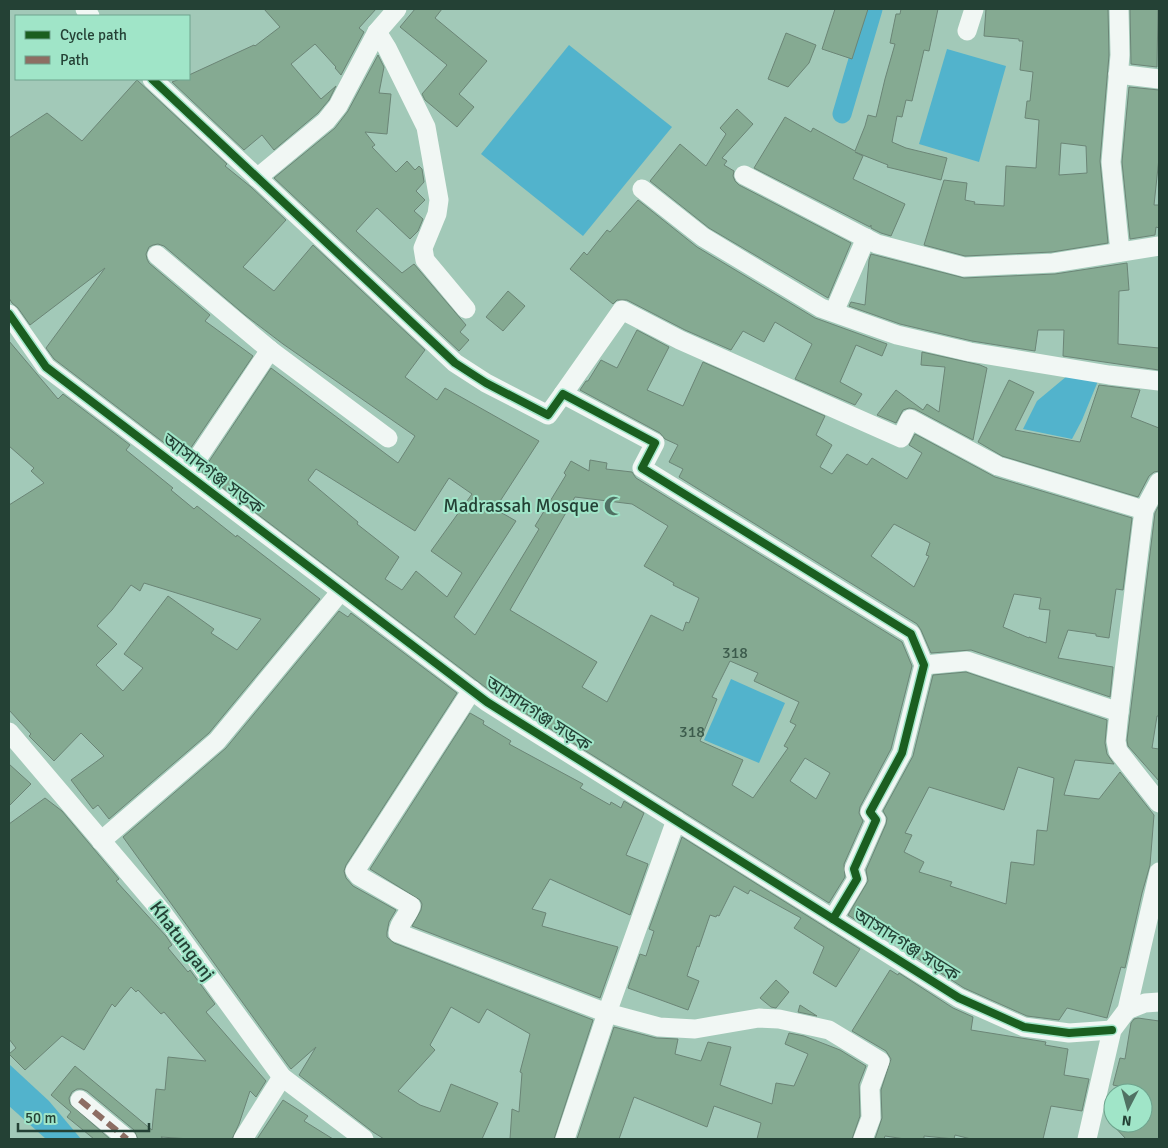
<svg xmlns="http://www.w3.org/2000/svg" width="1168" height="1148" font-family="Signika,'Noto Sans Bengali',sans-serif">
<rect width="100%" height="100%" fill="#a2c9b8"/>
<g fill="#52b3cc">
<path d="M569,45l103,82 -89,109 -102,-82z"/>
<path d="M947,49l59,17 -27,96 -60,-18z"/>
<path d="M1067,376l31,5 -16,39 -10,19 -49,-10 14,-28z"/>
<path d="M731,679l54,24 -26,60 -55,-23z"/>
<path d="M9,1064l40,37 32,38h-35l-37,-33z"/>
</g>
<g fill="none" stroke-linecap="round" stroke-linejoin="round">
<path stroke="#52b3cc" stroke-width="19" d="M842,114l31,-105"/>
</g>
<g fill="#85aa92" stroke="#6b8576" fill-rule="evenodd">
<path d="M264,9h112l-17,19 5,4 -23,43 -6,-7 1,-1 -21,-23 -24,20 30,35 15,-13 -7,14 -11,13 -44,37 -12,-15 -18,15 -72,-68 8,-3h9v-4l65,-30 1,1 25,-19z"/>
<path d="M415,9h27l-7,9 52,43 -28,33 15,13 -17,20 -32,-27 -3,-6 25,-29 -47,-38z"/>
<path d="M835,9h33l-16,50 -30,-10z"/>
<path d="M901,9h37l-9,42 -5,-1 -12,51 -6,-1 -4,17 -5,-1 -5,26 14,6 41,10 -6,22 -54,-13 1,-2 -33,-13 8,4 -10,23 52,25 -14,32 -10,-3 -10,-5v-3l-1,2 -116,-59 31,-51 26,15 2,-4 42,23 10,-25 3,-11 8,2 9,-38 10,-35 -5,-1 6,-29h4z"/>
<path d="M986,9h122l1,46 -9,106 8,82 -56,9 -87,4 -41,-11 20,-65 23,3 -2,17 10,2 -1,2 30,2 2,-40 30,2 3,-48 -14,-2 2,-17h3l3,-29 -13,-2 3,-29h-4v-2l-35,-3zM1061,143l25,3 1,27 -28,2z"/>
<path d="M1130,9h28l-1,58 -26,-3z"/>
<path d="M786,33l30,12 -7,18 -21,24 -20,-8z"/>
<path d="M378,55l6,12 -5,26 12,1 -4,40 -22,-2 10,13 -3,2 24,25 11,-11 8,9 4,-4 3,3 2,13 -8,9 9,9 -11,11 9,8 -5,12 -8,8 -33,-31 -21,23 46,42 12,-9 52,61 -6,7 9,8 -10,11 -185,-173 61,-50 13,-17z"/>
<path d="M137,80l90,84 -2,2 26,21 35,33 -43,47 31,24 39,-46 112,105 -20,27 32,23 8,-12 94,53 -44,68 21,12 -62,96 21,18 64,-106 -4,-3 31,-51 -2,-2 7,-12 18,10 1,-11 17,3 -1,6 26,3 4,6 266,164 10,24 -21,83 -31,58 -1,6 4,8 -19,43 1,13 -16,26 -336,-210 -291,-221 69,-104 127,95 17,-27 -132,-92 -38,-29 -81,-69 -6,-2 -5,1 -4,2 -3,7 1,5 2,4 61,52 -5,6 48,35 -69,102 -130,-99 -8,-11 59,-80 -75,57 -12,-17 -6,-5 -3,-5v-160l38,-25 35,28zM316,469l99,62 34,-53 23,16 -41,57 31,22 -15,24 -31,-26 -14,19 -17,-11 14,-22 -42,-33 1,-2 -50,-42zM575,497l57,7 36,22 -24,40 30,17 -1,2 26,13 -10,25 -3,-1 -3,9 -32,-16 -44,87 -25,-15 15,-25 -87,-52zM730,661l28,12 -4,8 45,21 -9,20 6,3 -12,21 4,2 -35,50 -21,-13 11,-25 -43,-19 17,-42 -5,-2zM805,758l25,15 -14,26 -26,-18z"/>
<path d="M1129,87l30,3v68l-5,47h5v23l-3,-1 -1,8 -25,4 -8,-77z"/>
<path d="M737,109l16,15 -31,34 5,3 -3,4 10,6 -1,5 2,5 4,4 112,58 -23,55 -119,-70 -59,-47 30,-37 26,22 20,-32 -6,-6z"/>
<path d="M638,200l59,47 118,71 72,26 -5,12 -26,-11 -16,37 22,12 -7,11 -60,-26 17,-35 -37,-22 -11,20 -21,-11 -12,19 -46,-20 -58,-30h-10l-4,4 -43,-35 14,-17 3,3 20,-25 3,2z"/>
<path d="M871,254l93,24 91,-4 72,-11 2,27 -10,1 -1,53 41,4v22l-96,-14 1,-26h-26l-3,21 -63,-10 -72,-17 -51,-18 2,-4 14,3 4,-45z"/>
<path d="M508,291l17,15 -22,25 -17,-14z"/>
<path d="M637,330l32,17 -22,43 36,16 20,-44 122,54 -9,19 16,10 -12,22 12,7 15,-20 20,11 5,-7 35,21 15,-26 -13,-8 6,-11 80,43 137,41 -9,72 -7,-1 -7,49 -13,-2v-2l-28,-4 -10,28 55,9 -3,30 -139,-47 -40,3 -10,-23 -4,-6 -238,-147 4,-8 -14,-7 9,-17 -13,-6 -5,-6 -80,-43 6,-9h2l13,-21 16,8zM894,524l36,19 -4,12 3,1 -15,31 -43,-31zM1014,594l27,4 -2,11 11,1 -4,33 -17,-6v1l-26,-11z"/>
<path d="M9,341l49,58 5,-5 67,51 -4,5 47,38 -2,2 23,19 3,-3 39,31 1,-2 83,64 -111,134 -100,86 -11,-14 -5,4 -22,-29 33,-24 -23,-23 -27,28 -25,-25 2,-2 -22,-24v-205l35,-22 -13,-12 3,-3 -25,-22zM144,583l117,36 -24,31 -26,-17 3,-4 -46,-33 -44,58 19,14 -20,23 -27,-26 21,-21 -20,-18 15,-16 19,-25 9,6z"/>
<path d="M922,352l58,13 7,3 -14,72 -58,-31 -6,-1 -6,2 -7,13 -19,-8 19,-25 27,20 4,-6 12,8 6,-45 -24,-2z"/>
<path d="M1009,380l25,12 -19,38 65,12 19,-57 41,5 -9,27 28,11v43l-5,1 -5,4 -11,21 -136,-41 -24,-14z"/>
<path d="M1159,505v211h-2l-5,32 7,1v32l-31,-35 -1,-6 28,-227z"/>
<path d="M339,611l9,6 3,-4 106,80 -111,172 -2,6 2,7 7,8 43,24 -7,12 -2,10v5l7,6 199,77 -39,119h-44l2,-30 7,3 3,-39 -2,-1 10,-38 -43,-25 -8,14 -28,-16 -21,38 5,5 -37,41 22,14 20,7 11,-28 47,19 -16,36h-98l-11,-7 -74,-57 17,-28 -25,22 -4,-5 -164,-227 103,-89z"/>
<path d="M966,672l141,48 -2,23 2,11 7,10 -39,-4 -11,35 35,4 21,-27 34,43 -4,50 -8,28 -17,75 -4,-1 -14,51 -40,-10 -8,12 -32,-4 -63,-28 -53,-34 3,-5 -31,-20 -1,2 -8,-5 -3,4 -23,-15 20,-34 -2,-11 20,-46 1,-6 -4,-7 30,-55 20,-81zM1018,767l36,11 -7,53 -10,-1 -3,35 -23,-3 -5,42 -56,-18 2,-4 -33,-10 5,-10 -20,-10 8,-17 -7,-2 24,-46 75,23z"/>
<path d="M470,713l14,8 -1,3 28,17 -2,3 74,40 -3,4 30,17 1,-3 10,6 3,-7 20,12 -18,42 22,9 -18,51 -80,-36 -18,30 14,4 -4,13 76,21 -18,51 -188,-72 9,-16 1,-6 -2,-4 -50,-31z"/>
<path d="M9,764l22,20 -22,22z"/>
<path d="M45,798l17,13 57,68 -3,2 50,55 6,9 -4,3 20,24 2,-2 25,34 -9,8 60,69 -10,16 -6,-6 -11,33 -7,15h-42l-29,-2 3,2h-26l-4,-9 -47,-39 -5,-2h-5l-5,3 -3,6 1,6 40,35h-16l-27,-22 4,-5 -20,-17 24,-29 77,64 4,-41 9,1 3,-33 38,4 -42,-49 -3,2 -23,-24 -2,2 -5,-5 -16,20 -3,-3 -28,46 -22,-14 -37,34 -16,-16 7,-6 -7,-9v-215z"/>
<path d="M682,837l178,112 -24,38 -23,-14 11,-26 -30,-19 7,-10 -51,-28 -2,4 -14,-8 -15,30 -2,-1 -1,2 -6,-2 -11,32 -2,-1 -10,30 12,5 -11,29 -60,-22 12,-34 6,2 8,-25 -5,-2z"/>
<path d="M890,970l8,5 1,-2 54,35 20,9 -2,13 75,12 -1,3 23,4 -4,26 25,4 -7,32 -31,-5 -8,33h-72l-16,-4 -1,4 -30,-3v3h-19l-20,-3 -1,3h-9l7,-21 -1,-28 10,-31 -5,-8 -34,-20z"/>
<path d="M776,980l13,12 -13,16 -5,-1 -11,-9z"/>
<path d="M800,1005l17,11 -19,-4z"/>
<path d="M1138,1018l21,3v118h-33l-15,-16h32v-30h-22l1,-6 -9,-2 7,-27 5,1 6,-36 3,-4z"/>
<path d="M614,1027l42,11 22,1 -3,15 26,7 7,-19 23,5 -11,38 52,19 4,-21 18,3 14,-32 -23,-10 4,-11 15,3 36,14 26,16 -7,18 1,32 -8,23h-95l4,-16 -47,-17 -7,21 -73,-30 -15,42h-42z"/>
<path d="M283,1100l25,16 -4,5 29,18h-76z"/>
</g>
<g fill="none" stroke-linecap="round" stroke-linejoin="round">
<g stroke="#f1f7f4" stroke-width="19">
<path d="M85,9l5,7"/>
<path d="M1119,9l1,46 -9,107 9,90"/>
<path d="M967,31l7,-22"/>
<path d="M377,32l10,16 39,79 13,73 -2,14 -14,34 2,12 41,49"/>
<path d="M1118,74l41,5"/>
<path d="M152,79l303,284 31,20 62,32 15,-21 92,49 -13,25 269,166 13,31 -22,88 -32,59 6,8 -22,49 3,10 -24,40"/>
<path d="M744,175l133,69 87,23 89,-4 106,-17"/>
<path d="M257,178l69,-57 12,-15 39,-74 20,-23"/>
<path d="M642,189l61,48 118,71 76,27 73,17 139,23 50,6"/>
<path d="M157,255l113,95 118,88"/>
<path d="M834,312l32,-74"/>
<path d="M9,314l37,53 441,335 472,296 65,29 45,6 43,-3"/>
<path d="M563,394l59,-84 58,30 221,98 9,-19 88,47 146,44"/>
<path d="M187,474l83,-124"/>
<path d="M924,665l43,-4 152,51 25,-202 15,-28"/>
<path d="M472,690l-117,181 4,5 52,30c-3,10 -13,18 -13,27l209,80 52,14 36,2 64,-11 20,1 50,11 51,31 -10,27 1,30 -8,21"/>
<path d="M1119,712l-3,29 2,10 41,52"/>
<path d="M9,732l153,180 120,165 82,62"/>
<path d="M101,841l116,-100 124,-150"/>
<path d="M1127,1010l18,-7 14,-1"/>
<path d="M80,1100l47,39"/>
<path d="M243,1139l39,-62"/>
<path d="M565,1139l42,-126 69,-193"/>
<path d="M1087,1139l25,-109 15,-20 32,-138"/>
</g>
<path stroke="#8d6e63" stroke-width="6" stroke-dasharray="12 6" stroke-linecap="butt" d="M80,1100l47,39"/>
<defs>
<g id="cycleway">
<path d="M152,79l303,284 31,20 62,32 15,-21 92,49 -13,25 269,166 13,31 -22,88 -32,59 6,8 -22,49 3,10 -24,40"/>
<path d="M9,314l37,53 441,335 472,296 65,29 45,6 43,-3"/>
</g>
</defs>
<use href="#cycleway" stroke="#a0e5c8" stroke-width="11"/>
<use href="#cycleway" stroke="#1b5e20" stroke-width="8"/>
</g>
<defs>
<symbol id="mosque-bare" viewBox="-9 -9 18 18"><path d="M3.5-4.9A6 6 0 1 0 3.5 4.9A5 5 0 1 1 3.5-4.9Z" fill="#507163" stroke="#a0e5c8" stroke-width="2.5" paint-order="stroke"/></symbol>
</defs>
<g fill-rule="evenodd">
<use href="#mosque-bare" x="600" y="492" width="28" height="28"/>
</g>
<g text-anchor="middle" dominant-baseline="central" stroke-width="4" stroke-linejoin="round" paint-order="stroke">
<g font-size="16" fill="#3c5b4c">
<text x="735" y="653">318</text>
<text x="692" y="732">318</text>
</g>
<g font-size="19" fill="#244135" stroke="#a0e5c8">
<text transform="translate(213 474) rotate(37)">আসাদগঞ্জ সড়ক</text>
<text transform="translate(538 714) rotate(33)">আসাদগঞ্জ সড়ক</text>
<text transform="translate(182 941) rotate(53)">Khatunganj</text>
<text transform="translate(906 945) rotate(32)">আসাদগঞ্জ সড়ক</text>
</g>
<g font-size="19" fill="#244135" stroke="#a0e5c8" text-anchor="end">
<text x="599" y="506">Madrassah Mosque</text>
</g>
</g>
<rect width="1168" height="1148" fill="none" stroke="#244135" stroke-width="20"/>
<rect x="15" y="15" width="175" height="65" fill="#a0e5c8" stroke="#6ea38d"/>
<rect x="25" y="31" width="25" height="8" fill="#1b5e20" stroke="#6ea38d"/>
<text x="60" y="40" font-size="15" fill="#244135">Cycle path</text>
<rect x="25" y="56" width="25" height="8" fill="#8d6e63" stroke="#6ea38d"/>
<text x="60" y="65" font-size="15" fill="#244135">Path</text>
<g transform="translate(1128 1108) rotate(186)"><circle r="24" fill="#a0e5c8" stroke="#6ea38d"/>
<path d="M0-4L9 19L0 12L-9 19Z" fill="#507163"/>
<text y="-8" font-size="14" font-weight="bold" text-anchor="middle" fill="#244135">N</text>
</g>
<path d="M18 1123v8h131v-8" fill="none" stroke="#244135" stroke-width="2.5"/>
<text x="25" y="1123" font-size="15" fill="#244135" stroke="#a0e5c8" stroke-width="4" paint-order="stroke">50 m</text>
</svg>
